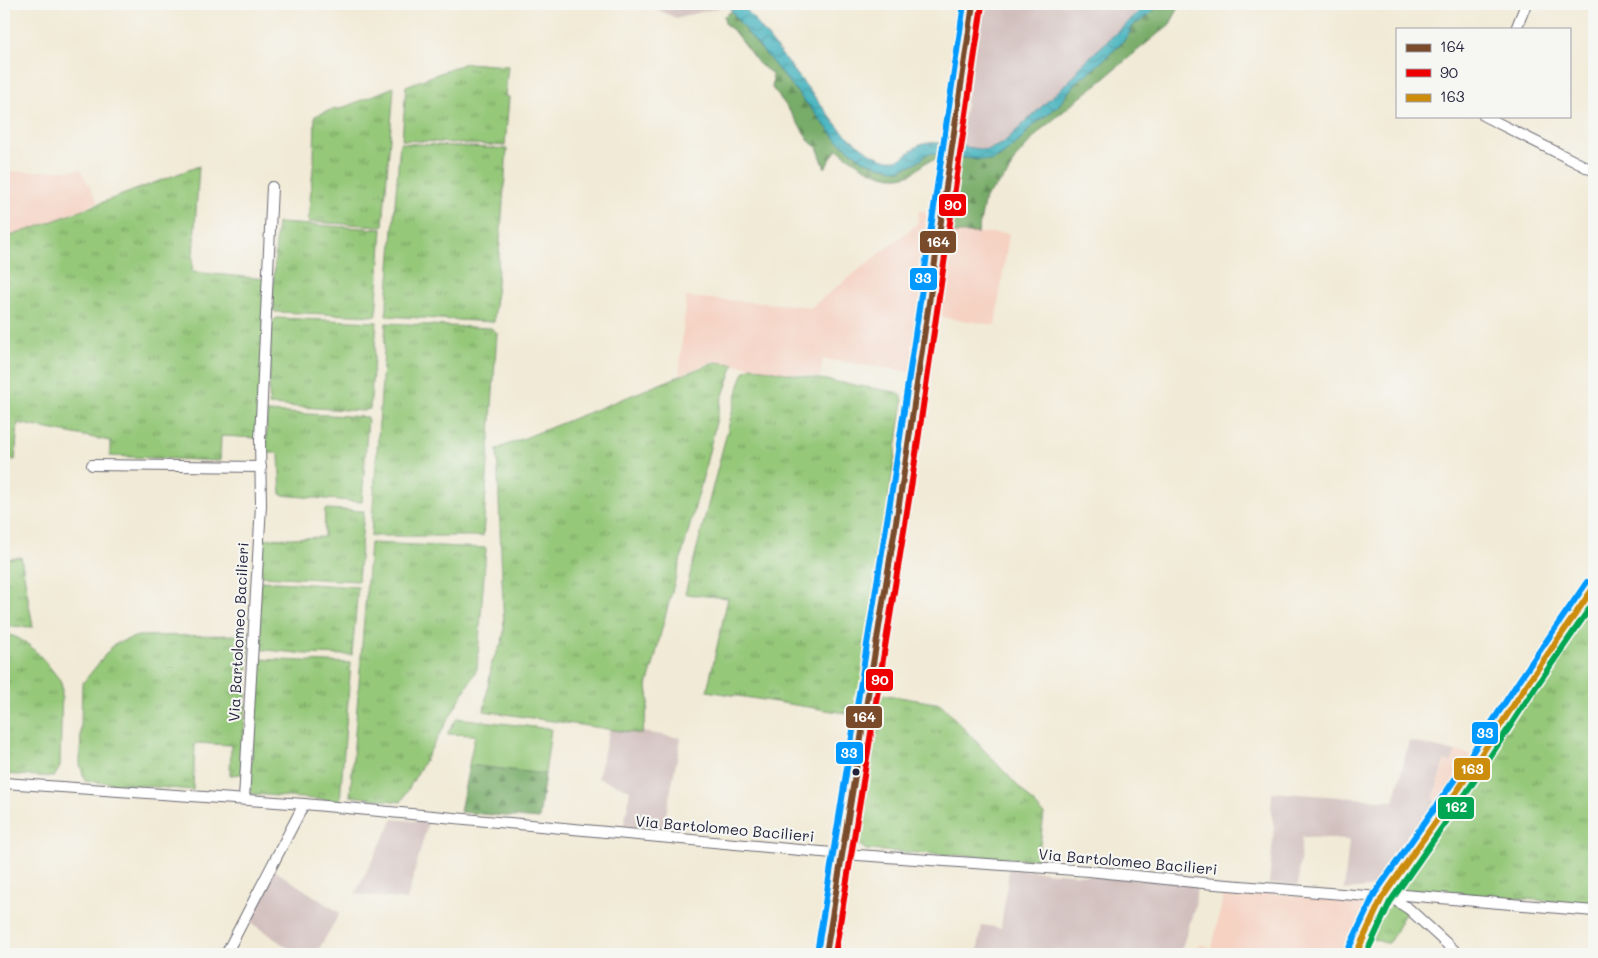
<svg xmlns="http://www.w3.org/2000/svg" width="1598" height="958" font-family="Mali,sans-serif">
<defs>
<pattern id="grass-tufts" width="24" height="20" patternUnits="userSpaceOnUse" patternTransform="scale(1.25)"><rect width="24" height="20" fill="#95c879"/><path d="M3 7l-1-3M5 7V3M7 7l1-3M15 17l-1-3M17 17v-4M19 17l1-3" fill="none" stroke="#79a264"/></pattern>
<pattern id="forest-firs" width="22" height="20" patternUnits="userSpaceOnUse" patternTransform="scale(1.25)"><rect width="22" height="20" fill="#78ac69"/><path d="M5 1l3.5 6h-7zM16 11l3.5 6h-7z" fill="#628c58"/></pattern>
<pattern id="water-waves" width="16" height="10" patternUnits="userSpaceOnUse" patternTransform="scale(1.25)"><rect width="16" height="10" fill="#43b2bd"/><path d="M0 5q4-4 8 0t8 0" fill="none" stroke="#38909b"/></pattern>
</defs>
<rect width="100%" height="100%" fill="#f6f6f2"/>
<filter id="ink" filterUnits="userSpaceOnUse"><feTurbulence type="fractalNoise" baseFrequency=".02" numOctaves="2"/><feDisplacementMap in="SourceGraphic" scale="10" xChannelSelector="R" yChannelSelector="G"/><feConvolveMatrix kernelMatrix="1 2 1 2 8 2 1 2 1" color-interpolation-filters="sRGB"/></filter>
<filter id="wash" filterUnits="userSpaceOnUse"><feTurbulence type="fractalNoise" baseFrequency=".0096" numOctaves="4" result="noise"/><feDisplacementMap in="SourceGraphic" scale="20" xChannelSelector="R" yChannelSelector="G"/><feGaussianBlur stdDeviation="1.12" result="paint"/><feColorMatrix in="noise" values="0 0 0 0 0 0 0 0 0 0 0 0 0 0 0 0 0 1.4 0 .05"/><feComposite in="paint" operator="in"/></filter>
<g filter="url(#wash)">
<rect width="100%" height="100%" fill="#f1ead6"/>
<g fill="#f5d2c2">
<path d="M81,170l17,32 -61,25 -33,11v-66z"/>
<path d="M919,211l15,2 -23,159 -88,-13 -3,18 -107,-16 -34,14 7,-78 118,9 6,2 107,-84z"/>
<path d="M947,233h62l-14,92 -60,-9z"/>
<path d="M1456,751l16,4 -34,46 -5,-1 11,-39 6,1z"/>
<path d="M1225,889l132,13 5,3 3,6 -1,10 -15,33h-153l3,-10 13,4z"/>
</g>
<g fill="#d1bfbd">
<path d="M656,4h64l2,3 -46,11 -20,-9z"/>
<path d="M982,4h165l-69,64 -2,6 -57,54 -17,16 -15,6 -28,-4z"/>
<path d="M610,727l71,11 -18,92 -39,-4 6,-36 -32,-12z"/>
<path d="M1409,741l47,11 -5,10 -7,-1 -11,39 5,1 -54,80 -16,7 -24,2 5,-50 -47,-3 -4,48 -29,-1 5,-56 -3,-16 1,-20 122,9z"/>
<path d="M393,819l35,3 -21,78 -52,-6z"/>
<path d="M1009,869l188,15 -2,23 -15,47h-203l5,-29 19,3z"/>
<path d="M274,870l66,43 -24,41h-19l-50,-34z"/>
</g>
<g fill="url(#grass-tufts)" stroke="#5c755a">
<path d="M466,63l42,3 -3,30 4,1 -4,49 -103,-6 4,-54z"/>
<path d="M394,87l-11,139 -75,-4 6,-64 1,-42 21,-8 1,2z"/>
<path d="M400,143l107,6 -13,173 -108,-6z"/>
<path d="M199,166l-7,106 74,7 -8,159 -37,-2 -1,25 -110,-5v-15l-92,-18 -3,37 -11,-2v-220l33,-11z"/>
<path d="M277,223l105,6 -6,87 -100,-4 -4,-2z"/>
<path d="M276,318l101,4 -7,87 -7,2 -94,-6 2,-82z"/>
<path d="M386,323l105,5 6,5 -14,203h-112z"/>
<path d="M715,362l19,2 -13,37 -19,80 -41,151 -7,30 -7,24 2,15 -7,33 -158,-23 8,-49 10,-20 2,-11 -7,-182z"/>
<path d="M751,367l144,25c5,1 7,4 8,9l-45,314 -151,-24 21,-93 -43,-4 55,-212 4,-10z"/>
<path d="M267,412l101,5 -6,85 -81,-7 -2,-40 -2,-2h-11z"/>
<path d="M325,509l39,2 -6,70 -97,-5 2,-37 61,-2z"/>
<path d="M370,543l116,5 -9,121 -76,133 -51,-6z"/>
<path d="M21,557l12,70 -29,-1v-67z"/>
<path d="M261,581l97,6 -6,68 -45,-1 -50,-5z"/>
<path d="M1594,594v311l-172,-15 -24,1 -1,-3z"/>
<path d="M4,634c25,3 41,28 56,46l2,7 -2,80 -6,10 -50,-3z"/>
<path d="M249,635l-7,139 -12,1 1,-30 -36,-2 -2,47 -108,-9 -5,-17 2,-80 32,-40 24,-8z"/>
<path d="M257,659l94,4 -11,138 -88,-7 -2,-4z"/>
<path d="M875,693l66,11 103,110 -6,46 -171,-10c-10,-5 -13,-9 -14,-20z"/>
<path d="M1389,905l7,1 10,5 -17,32h-3l-17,-5 16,-31z"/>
</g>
<g fill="url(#forest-firs)" stroke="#4d6752">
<path d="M1161,4h20l-11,20 -128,105 -27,30 -8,16 -22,23 -7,35h-30l9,-76 21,3 44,-21 7,-10 29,-23 19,-25 14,-10 30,-27 8,-10 4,-9 10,-5z"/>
<path d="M732,11l10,15 95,114 42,26 51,-13 13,2v5c-23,-1 -18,8 -35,15 -23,9 -54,-13 -71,-26l-12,19 -8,-21 -6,-4 -27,-40 -12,-15 1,-9 -2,-6 -12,-9 -26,-34 -8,-6 -1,-8z"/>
<path d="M469,765l76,9 -6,45 -79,-7z"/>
</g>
<path fill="#95c879" stroke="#5c755a" d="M457,718l94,11 -6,45 -76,-9 6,-30 -28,-1z"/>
<g fill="url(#water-waves)" stroke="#326a7c">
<path d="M727,4h15l97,124c12,12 42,38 60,31 6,-2 11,-8 16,-11 9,-7 20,-5 30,-5l-2,12 -13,-2 -6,3 -3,4 -21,10 -21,-4 -16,-6 -26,-20 -95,-114z"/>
<path d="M1147,4h14l-18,16 -10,5 -4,9 -8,10 -30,27 -14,10 -19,25 -29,23 -7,10 -21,17 -9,5 -35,-4 2,-11 28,4 15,-6 74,-70 2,-6z"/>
</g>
</g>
<g filter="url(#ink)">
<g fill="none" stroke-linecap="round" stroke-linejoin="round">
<defs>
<g id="minor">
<path d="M1516,29l10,-25"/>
<path d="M1484,116l110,55"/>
<path d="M92,465l169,2"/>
<path d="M4,783l300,21 539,50 246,17 114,12 189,15 17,11 49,45"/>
<path d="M244,799l17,-294 -1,-66 12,-252"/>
<path d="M1392,898l12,-3 190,16"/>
<path d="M226,954l78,-150"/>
</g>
<g id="major">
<path d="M826,954c54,-316 102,-633 147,-950"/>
<path d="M1356,954l26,-56 78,-111 68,-104 66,-96"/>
</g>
</defs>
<use href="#minor" stroke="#6a6871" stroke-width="12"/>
<use href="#major" stroke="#6a6871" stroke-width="14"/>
<use href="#minor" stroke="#fff" stroke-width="10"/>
<use href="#major" stroke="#fff" stroke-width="12"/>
<defs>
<path id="bus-1" d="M826,954l77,-475 70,-475"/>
<path id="bus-2" d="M835,954l77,-473 70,-476"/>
<path id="bus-3" d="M1356,954l26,-56 78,-111 68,-104 66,-96"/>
<g id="bus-4">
<path d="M1348,950l27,-57 78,-111 68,-104 66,-96"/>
<path d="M817,953l77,-475 70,-474"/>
</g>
<path id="bus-5" d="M1366,954l24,-52 77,-110 68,-104 59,-86"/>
</defs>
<use href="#bus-1" stroke="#f6f6f2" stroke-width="10"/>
<use href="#bus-2" stroke="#f6f6f2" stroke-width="10"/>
<use href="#bus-3" stroke="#f6f6f2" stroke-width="10"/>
<use href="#bus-4" stroke="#f6f6f2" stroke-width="10"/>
<use href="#bus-5" stroke="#f6f6f2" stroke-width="10"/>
<use href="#bus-1" stroke="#7a4b2a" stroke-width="6"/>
<use href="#bus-2" stroke="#e00" stroke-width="6"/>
<use href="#bus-3" stroke="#cc8c0c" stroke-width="6"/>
<use href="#bus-4" stroke="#09f" stroke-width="6"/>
<use href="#bus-5" stroke="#00a651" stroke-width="6"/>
</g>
</g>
<circle fill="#22223b" stroke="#f6f6f2" stroke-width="2" cx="856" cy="772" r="4.5"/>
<g text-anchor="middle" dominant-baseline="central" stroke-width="4.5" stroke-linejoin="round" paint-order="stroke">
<g font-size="15" fill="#22223b" stroke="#f6f6f2">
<text transform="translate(238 632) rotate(-87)">Via Bartolomeo Bacilieri</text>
<text transform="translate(725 828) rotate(5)">Via Bartolomeo Bacilieri</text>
<text transform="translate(1128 861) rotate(5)">Via Bartolomeo Bacilieri</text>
</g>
</g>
<g stroke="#f6f6f2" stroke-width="2">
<rect x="938" y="193" width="29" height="24" rx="5" fill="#e00"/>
<rect x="919" y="230" width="38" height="24" rx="5" fill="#7a4b2a"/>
<rect x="909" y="267" width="29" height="24" rx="5" fill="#09f"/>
<rect x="865" y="668" width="29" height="24" rx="5" fill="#e00"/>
<rect x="845" y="705" width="38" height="24" rx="5" fill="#7a4b2a"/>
<rect x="1471" y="721" width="28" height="24" rx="5" fill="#09f"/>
<rect x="835" y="741" width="29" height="24" rx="5" fill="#09f"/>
<rect x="1453" y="757" width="38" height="24" rx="5" fill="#cc8c0c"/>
<rect x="1437" y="796" width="38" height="24" rx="5" fill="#00a651"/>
</g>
<g font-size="14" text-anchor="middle" font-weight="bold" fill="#fff">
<text x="953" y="210">90</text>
<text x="938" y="247">164</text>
<text x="923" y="283">33</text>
<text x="880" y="685">90</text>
<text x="864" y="722">164</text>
<text x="1485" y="738">33</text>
<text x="849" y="758">33</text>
<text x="1472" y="774">163</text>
<text x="1456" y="812">162</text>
</g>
<rect width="1598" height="958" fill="none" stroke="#f6f6f2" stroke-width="20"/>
<rect x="1396" y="28" width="175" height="90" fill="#f6f6f2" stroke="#a1a1a9"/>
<rect x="1406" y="44" width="25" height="8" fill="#7a4b2a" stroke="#a1a1a9"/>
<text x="1440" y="52" font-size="15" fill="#22223b">164</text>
<rect x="1406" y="69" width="25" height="8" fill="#ee0000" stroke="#a1a1a9"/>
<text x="1440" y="78" font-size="15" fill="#22223b">90</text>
<rect x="1406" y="94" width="25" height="8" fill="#cc8c0c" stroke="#a1a1a9"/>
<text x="1440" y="102" font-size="15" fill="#22223b">163</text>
</svg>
